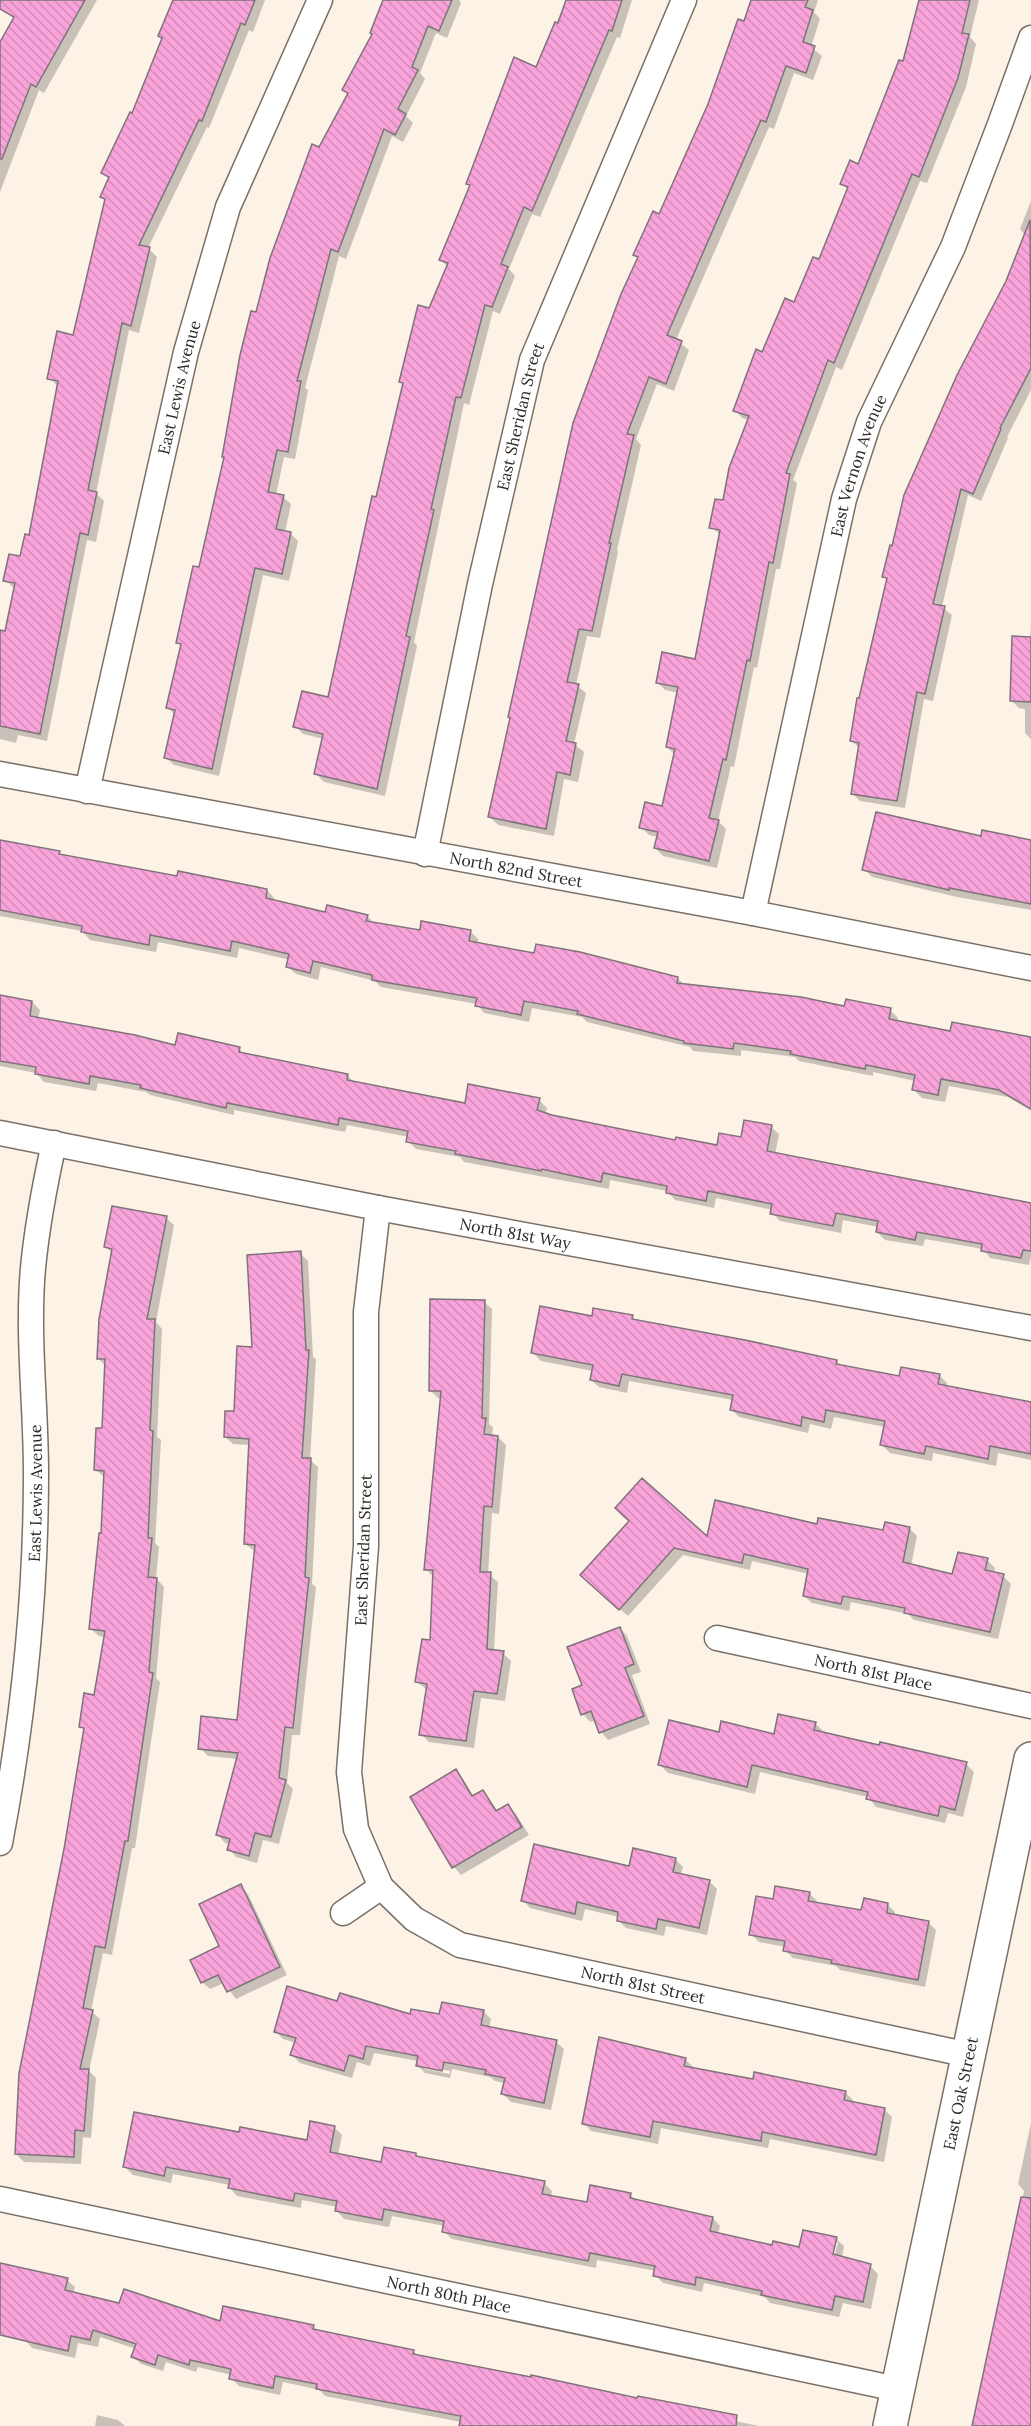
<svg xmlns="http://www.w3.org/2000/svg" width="1031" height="2426" font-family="Lora,serif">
<defs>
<pattern id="building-back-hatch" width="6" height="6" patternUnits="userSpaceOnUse" patternTransform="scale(1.5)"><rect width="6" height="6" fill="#f9a3db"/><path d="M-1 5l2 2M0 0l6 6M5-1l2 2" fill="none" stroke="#d68cbc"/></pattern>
</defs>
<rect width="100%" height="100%" fill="#fcf2e6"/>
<g fill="#0003" fill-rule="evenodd">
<path d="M17,0h80l-53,93 -5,-3 -39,102v-147l15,-26 -5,-6z"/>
<path d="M173,0h92l-12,32 -4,-2 -40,98 -2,-1 -59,121 9,9 -18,76 -10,-3 -33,163 8,8 -8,41 -9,-2 -40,201 -29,-6 -2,8 -16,-4v-107l6,1 9,-44 -10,-9 16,-22 9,-21 28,-151 -9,-8 25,-41 32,-137 -4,-4 8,-16 -7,-7 30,-58 30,-76 -3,-3z"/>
<path d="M384,0h75l2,3 -14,35 -11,-5 -16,40 5,6 -19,37 7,7 -10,19 -11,-6 -46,123 -7,-3 -34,132 3,2 -13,69 -11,-2 -8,38 7,2 8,7 -6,28 5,1 8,8 -9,40 -26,-6 -44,201 -45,-11 -8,-7 9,-43 -7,-7 14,-61 -4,-4 22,-74 25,-111 -2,-2 34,-142 63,-165 29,-55 -5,-4 30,-55z"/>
<path d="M566,0h66l-12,38 -3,-1 -77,180 -8,-3 -23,55 6,7 -15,38 -7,-3 -24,94 -5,-2 -50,239 3,4 -32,150 -61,-14 -8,-8 8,-35 -21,-5 -8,-8 34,-27 75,-314 -4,-4 48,-114 -7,-7 30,-74 -3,-3 69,-114z"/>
<path d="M753,0h65l-4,12 6,7 -9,28 11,9 -9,24 -19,-7 -20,56 -5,-2 -93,213 13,10 -15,41 -17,-7 -21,55 5,6 -24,105 1,2 -18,86 -13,-2 -11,49 10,8 -12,51 10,8 -6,30 -14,-3 -10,57 -56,-11 -8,-8 148,-558 -3,-4 25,-39 85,-193z"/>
<path d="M920,0h59l-9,37 6,7 -10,43 -39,96 -7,-2 -78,189 -6,-3 -43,113 4,3 -17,86h-4l-19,99 -3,-1 -20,100 -3,-1 -13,55 8,8 -9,39 -54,-12 -8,-8 3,-11 -9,-2 -8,-8 22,-20 12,-52 -8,-8 11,-54 -13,-3 -8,-8 40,-21 24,-126 -10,-8 14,-25 24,-82 -7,-2 -7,-8 28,-56 57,-93 29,-71 -7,-6 17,-18 45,-103z"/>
<path d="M1031,201v189l-24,47 1,1 -27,63 -13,-6 -26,112 10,8 -19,86 -9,-2 -19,109 -45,-7 -8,-8 8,-44 -9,-9 37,-160 -4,-4 9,-28 132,-313 -5,-6z"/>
<path d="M1031,620v119l-6,-6v-24l-6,-1 -8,-8 19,-58z"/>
<path d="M982,838l49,3v69l-74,-13 -85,-20 -8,-8z"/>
<path d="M0,841l59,12 3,3 116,21 89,13 7,8v3l52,13 41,2 8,8 46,8h50l7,7v5l200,34 6,7 162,22 44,3 8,8 -1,4 55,11 79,5v73l-23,-14 -59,-11 -4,16 -23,-4 -8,-8 1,-9 -42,-9v4l-74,-15 -4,-4 -54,-7v6l-48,-5 -3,-4 -103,-25 -5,-5 -50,-9 -3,14 -45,-9 -7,-9 -96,-17 -6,-6 -54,-14 -3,13 -22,-6 -8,-7 2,-7 -51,-12 -2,10 -79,-16 -2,10 -66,-12 -8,-9 -82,-15z"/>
<path d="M0,996l32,6 8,8 -2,9 138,28 63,2 6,6 102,20 8,8 111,22 73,-5 8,8 -2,6 132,28 41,5 53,-20 8,7 -4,21 256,49v53l-2,8 -39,-7 -7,-9 -58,-10 -2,7 -38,-6 -8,-8 1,-5 -35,-7 -2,13 -61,-12 -8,-8 1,-3 -57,-12 -2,10 -39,-8 -8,-9 -57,-11 -1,9 -145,-27 -4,-5 -44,-8 -8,-8 1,-4 -62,-12 -2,7 -111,-22v5l-84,-20 -4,-3 -48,-9 -2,8 -52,-9 -8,-9 -36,-7z"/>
<path d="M166,1218l8,7 -18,97 6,7 -5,108 4,3 -6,103 4,4 -3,31 8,9 -8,91 4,4 -25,166h-3l-20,107 -9,-2 -12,58 9,8 -11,52 7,7 -5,60 -8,-1 -2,27 -57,-2 -8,-8 69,-423 -4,-4 15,-30 10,-60 -7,-1 -8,-7 12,-94 1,-58 -8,-7 8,-40 2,-63 -8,-9 15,-104 -7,-7z"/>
<path d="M300,1253l8,8 5,96 3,2 -6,101 8,7 -6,117 4,3 -16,148h-8l-5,48 6,6 -14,55 -16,-4 -6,23 -21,-6 -7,-8 1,-5 -5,-1 -7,-8 20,-76 -30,-3 -8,-8 38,-26 18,-170 -11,-8 5,-99 -17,-1 -8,-7 10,-24 19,-64z"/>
<path d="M484,1302l8,7 -3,115 4,3 -1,10h6l8,8 -7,69 -7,-1 -4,61 10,8 -4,69 9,2 8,8 -6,40 -24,-3 -7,50 -45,-6 -8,-8 6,-44 -10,-8 14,-40 2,-65 -7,-8 15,-171h-3l-8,-8z"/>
<path d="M632,1317l5,5 200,39 4,5 60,11 38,-2 8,8 -1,4 85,17v56l-33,-7 -2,13 -63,-13 -1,8 -42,-8 -8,-8 3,-18 -51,-10 -3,12 -21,-5 -2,9 -69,-16 -8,-8 2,-9 -104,-19 -2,12 -28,-6 -8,-7 2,-9 -52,-10 -8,-8 60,-35z"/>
<path d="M630,1521l78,18 110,-13 66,6 25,-4 8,8 -6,30 43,10 33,-16 8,8 -1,6 9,2 8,8 -13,55 -84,-19 -6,-6 -57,-12 -2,9 -37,-8 -8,-7 5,-22 -57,-13 -2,9 -67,-15 -55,61 -38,-33z"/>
<path d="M620,1628l7,8 14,36 -9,3 18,49 -42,16 -7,-8 -5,-12 -6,2 -7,-8 1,-28z"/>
<path d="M815,1723l8,8 -1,3 144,30 8,8 -11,45 -15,-4 -3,10 -69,-16 -8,-10 -108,-25 -5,22 -87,-21 -8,-8 60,-32 55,3z"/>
<path d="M456,1771l7,8 11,18 9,-6 15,20 10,-5 8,8 13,21 -68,40 -7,-8 -42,-70z"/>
<path d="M675,1859l8,8 -2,8 28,6 8,8 -10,46 -41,-9 -2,10 -38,-8 -8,-8 1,-3 -34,-8 -3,12 -52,-13 -7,-8z"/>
<path d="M240,1886l8,8 39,81 -51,24 -12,-16 -14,6 -8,-7 19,-36z"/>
<path d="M809,1893l8,8 -1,3 47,8 24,-8 8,8v4l34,7 7,7 -11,57 -85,-17 -4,-4 -43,-8 -8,-8 1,-3 -27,-5 -8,-8 23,-34z"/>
<path d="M338,2003l73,13h30l42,-5 8,8 -2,9 67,14 8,7 -13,61 -40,-8 -8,-8 2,-11 -10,-2 -5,-4 -38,-8 -2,9 -25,-5 -8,-8 1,-4 -44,-8 -4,13 -13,-4 -5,16 -52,-15 -8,-8 4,-12 -13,-4 -8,-8zM424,2066l26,5v3l-26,-5z"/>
<path d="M685,2059l8,8v2l61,11 91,12 8,8 -1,3 33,7 7,7 -8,45 -114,-23 -2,9 -107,-20 -3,16 -67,-13 -7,-8z"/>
<path d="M1031,2123v303h-58l51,-235 -6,-7z"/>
<path d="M334,2127l8,8 -4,20 44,9 34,-9 4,4 124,24 8,8 -1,6 37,7 42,-10 6,7 77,17 7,8 -2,8 55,13 27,2 36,-10 8,7 -2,12 28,8 8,8 -7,35 -28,-6 -4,14 -69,-14 -5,-6 -61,-14 -2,9 -39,-9 -8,-8 1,-4 -59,-11 -1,8 -144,-29 -8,-8 1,-5 -53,-10 -3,11 -45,-8 -7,-8v-4l-35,-7 -1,8 -64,-12 -7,-8v-3l-57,-11 -2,9 -38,-8 -8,-8 115,-33 68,7zM834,2242h4l-5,20 -3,-1z"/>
<path d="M0,2265l67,15 8,7 -2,7 47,11 101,18 92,4 5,5 95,19 6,5 340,70h-299l1,-4 -136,-26 -5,-6 -37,-8 -3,13 -41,-9 -8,-8 1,-3 -34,-8 -2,5 -30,-10 -3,9 -22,-7 -8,-7 3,-8 -36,-12 -2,10 -20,-4 -3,15 -43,-10 -7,-8 -25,-14z"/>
<path d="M97,2415l21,5 7,6h-30z"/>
</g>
<g fill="url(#building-back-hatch)" stroke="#7f737a" stroke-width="1.5">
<path d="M0,0h85l-49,87 -5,-3 -29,75h-2v-117l14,-25 -14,-8z"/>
<path d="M173,0h82l-10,25 -4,-2 -39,98 -3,-1 -60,125 11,2 -19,79 -9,-3 -34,167 9,2 -9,43 -8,-2 -40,201 -40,-8v-96l5,1 10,-48 -12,-2 6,-27 11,2 5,-22 4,1 29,-154 -11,-2 10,-48 16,4 32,-136 -5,-2 9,-20 -8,-4 29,-61 2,1 30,-75 -4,-2z"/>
<path d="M383,0h69l-13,31 -11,-5 -16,41 6,3 -20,39 8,5 -11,21 -11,-6 -46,123 -7,-3 -34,132h4l-13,71 -11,-2 -9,42 16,3 -8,34 15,3 -9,42 -27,-6 -43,201 -48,-11 11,-48 -9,-2 15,-64 -5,-1 17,-77 6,1 25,-110h-2l18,-102 11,-44 5,1 14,-54 42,-114 7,3 29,-54 -6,-3 30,-56 -2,-1z"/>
<path d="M566,0h56l-10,31 -3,-1 -77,181 -8,-4 -23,57 7,3 -16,40 -7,-2 -24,93 -5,-1 -25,112 3,1 -28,126 4,1 -33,152 -63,-15 9,-40 -30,-7 9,-36 26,6 44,-201 4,1 27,-114 -4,-1 19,-77 11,3 19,-45 -9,-3 31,-75 -4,-1 48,-127 22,10 19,-45 3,1z"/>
<path d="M751,0h57l-3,7 8,3 -10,32 12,4 -9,27 -20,-7 -20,56 -5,-2 -94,215 15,6 -16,43 -17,-7 -22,57 7,1 -25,108h2l-19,88 -13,-2 -12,53 12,2 -13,57 10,2 -6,32 -13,-3 -11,57 -58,-12 22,-99 -2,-1 65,-294 48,-129 17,-37 -5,-2 20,-44 6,3 49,-110 30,-85 6,2z"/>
<path d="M919,0h51l-8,33 7,1 -11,44 -39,99 -7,-3 -78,189 -6,-3 -42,113 4,1 -17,89 -4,-1 -19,99 -3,-1 -21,100 -3,-1 -14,59 10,2 -10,41 -55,-13 4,-16 -19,-4 6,-26 17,4 13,-57 -9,-2 12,-60 -22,-4 6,-31 33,7 25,-129 -11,-2 6,-29 8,1 6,-32 20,-52 -16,-5 23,-62 6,3 23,-54 9,4 19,-45 6,2 29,-72 -8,-3 10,-24 8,4 41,-104 4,1z"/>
<path d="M1030,220l1,148 -31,60 1,1 -28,65 -12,-5 -28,115 12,2 -20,88 -8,-2 -20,109 -46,-7 8,-51 -9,-2 7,-43h2l28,-120 -5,-1 8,-32 2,1 12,-51 53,-120 49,-94z"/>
<path d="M1012,636l19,1v65l-21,-1z"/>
<path d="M876,812l105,24 1,-6 49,10v64l-82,-16v2l-87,-20z"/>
<path d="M0,840l60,11 -1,3 118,22 1,-5 89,18 -1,9 59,14 2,-7 41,10 -2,6 54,9 1,-9 50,9 -2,11 65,12 2,-9 44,8 98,25 -1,6 124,14 43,9 2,-7 45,9 -2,11 61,12 2,-9 79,15v72l-32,-19 -58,-11 -3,16 -26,-5 3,-15 -49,-10 -1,4 -75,-15 1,-3 -57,-8 -1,6 -49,-6v-2l-107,-27 1,-3 -54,-10 -3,14 -46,-9 2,-8 -105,-18v-5l-59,-14 -3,12 -24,-6 3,-13 -57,-13 -2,10 -80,-16 -1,10 -68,-13 1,-6 -82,-16z"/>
<path d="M0,995l32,6 -2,15 105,19 40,10 3,-12 62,14 -1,5 109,22 -1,6 118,23 3,-19 72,14 -3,12 15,5 123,25 1,-3 41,8 2,-12 22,4 3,-17 28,5 -5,26 264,52v48l-8,-1 -2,8 -40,-7 1,-7 -65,-12 -2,8 -39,-8 2,-11 -42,-8 -3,13 -63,-12 2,-10 -64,-13 -2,10 -40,-8 1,-7 -64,-13 -2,9 -59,-13 -1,2 -86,-17 1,-3 -50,-9 2,-11 -69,-13 -1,7 -111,-22 -1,5 -86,-20 1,-3 -51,-9 -1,8 -54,-10 1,-7 -36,-6z"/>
<path d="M112,1206l55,10 -20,103h8l-5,111 3,1 -5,107h4l-4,39 9,1 -8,94 4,1 -25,168h-3l-20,107 -10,-2 -12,62 10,2 -13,59h9l-5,62 -9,-1 -1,27 -59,-3 4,-81 45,-224 20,-121 -5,-1 5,-34 10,2 11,-64 -16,-2 10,-96h2l3,-62 -10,-1 2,-42h6l3,-69h-8l2,-40 13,-70 -8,-2z"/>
<path d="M301,1251l5,99h3l-7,108h9l-6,119 4,1 -16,150 -8,-1 -6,51 7,2 -15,57 -16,-4 -6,23 -22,-6 3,-11 -14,-4 22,-82 -40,-4 3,-33 36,4 18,-175 -11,-1 5,-105 -25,-2 1,-26h9l3,-65 15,1 -5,-92z"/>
<path d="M430,1299l55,1 -3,118h4l-2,16 14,2 -6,71 -8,-1 -4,66h11l-4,77 17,2 -7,43 -23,-3 -8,50 -47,-6 8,-51 -12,-2 7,-43 8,1 3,-70h-9l17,-179h-12z"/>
<path d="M540,1306l52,10 1,-8 40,7 -1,4 113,21 92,20 -1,4 63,12 2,-9 39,7 -2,10 93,18v52l-41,-8 -2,13 -62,-13 -2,8 -44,-9 5,-24 -59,-11 -2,12 -22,-5 -1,9 -71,-16 3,-15 -111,-21 -3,12 -29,-6 3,-15 -62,-12z"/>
<path d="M642,1478l65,58 8,-36 102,24 1,-6 65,12 2,-8 25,5 -7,35 49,12 6,-22 30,6 -3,12 19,4 -14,58 -86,-19 1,-5 -62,-12 -2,8 -38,-8 5,-27 -64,-15 -2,9 -68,-15 -55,62 -39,-35 49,-54 -14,-13z"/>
<path d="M620,1627l14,37 -9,4 19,48 -45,17 -8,-22 -10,4 -9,-26 10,-4 -15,-38z"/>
<path d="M778,1714l38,8 -2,8 65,15 1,-3 87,20 -12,48 -15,-4 -2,10 -72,-17 2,-7 -116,-27 -5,22 -89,-22 11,-45 50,12 2,-11 53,13z"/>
<path d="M456,1769l16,27 11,-6 13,21 12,-7 14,23 -70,41 -42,-71z"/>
<path d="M534,1844l95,22 4,-18 43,10 -3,14 37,8 -11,48 -41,-9 -2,10 -39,-8 1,-9 -41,-10 -2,12 -54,-13z"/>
<path d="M241,1884l39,83 -53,25 -9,-17 -17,8 -11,-23 29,-14 -20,-42z"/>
<path d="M775,1886l35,6 -2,9 53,9 3,-12 24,5 -1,10 42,8 -11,59 -87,-17 1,-3 -49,-9 2,-10 -36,-6 7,-39 17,3z"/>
<path d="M287,1986l50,15 3,-8 70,21 1,-5 28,5 3,-12 42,8 -3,15 76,15 -13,63 -43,-9 4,-16 -20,-4 1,-4 -42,-8 -2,9 -26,-5 2,-10 -52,-10 -3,13 -14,-4 -5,16 -54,-16 6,-17 -22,-6z"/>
<path d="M599,2037l87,21 -2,8 69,13 1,-7 92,19 -2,9 41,8 -9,47 -114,-23 -1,9 -108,-20 -3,16 -68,-13z"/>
<path d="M134,2112l105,20 1,-5 67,13 3,-19 25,5 -5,26 51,10 3,-15 32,6v3l129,25 -3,13 45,8 3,-17 41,8 -1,5 83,19 -3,14 62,14 1,-4 26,6 4,-17 34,7 -4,17 38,10 -8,38 -28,-6 -3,14 -71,-15 1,-4 -66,-14 -1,8 -42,-9 2,-10 -65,-13 -2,8 -146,-29 2,-11 -60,-12 -2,11 -47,-9 2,-10 -42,-8 -2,8 -65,-13 2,-9 -64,-12 -2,9 -41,-9z"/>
<path d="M1021,2197l10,1v228h-59z"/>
<path d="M0,2263l68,15 -3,12 54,13 5,-14 96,32 3,-15 91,19 -1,4 101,21 -1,4 118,23v-2l106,23 1,-2 99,19 -1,11h-277l2,-10 -145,-27 1,-5 -42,-8 -2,12 -44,-9 2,-10 -41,-9 -1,5 -31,-10 -3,10 -24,-8 5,-13 -43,-14 -3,10 -19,-4 -3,15 -68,-16z"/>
</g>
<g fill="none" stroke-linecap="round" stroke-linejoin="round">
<defs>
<g id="street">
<path id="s1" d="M0,774l753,139 278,55"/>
<path id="s2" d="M87,791l99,-439 42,-145 92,-207"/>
<path id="s3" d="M425,854l55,-270 52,-224 152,-360"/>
<path id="s4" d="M753,913l91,-414 25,-77 84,-175 47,-123 31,-86"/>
<path id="s5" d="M0,1133l378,75 653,120"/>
<path id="s6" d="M378,1208l-12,104v234l-17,226 7,57 25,58 33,32 46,26 509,110"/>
<path id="s7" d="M717,1638l314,68"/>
<path id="s8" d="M0,1843c23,-121 36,-247 36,-370 0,-68 -9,-137 -3,-205 4,-42 12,-84 21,-125"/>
<path d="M343,1913l38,-26"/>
<path id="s9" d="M0,2199l897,190"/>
</g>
<g id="secondary">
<path id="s10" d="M890,2426l141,-667"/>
</g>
</defs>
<use href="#street" stroke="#7a7067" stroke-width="27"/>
<use href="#secondary" stroke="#7a7067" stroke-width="36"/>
<use href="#street" stroke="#fff" stroke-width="24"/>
<use href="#secondary" stroke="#fff" stroke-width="33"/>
</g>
<g text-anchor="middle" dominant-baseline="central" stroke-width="4.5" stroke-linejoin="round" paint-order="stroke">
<g font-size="16" fill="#2d2925" stroke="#fff">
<text stroke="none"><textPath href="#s2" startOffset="414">East Lewis Avenue</textPath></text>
<text stroke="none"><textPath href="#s3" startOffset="448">East Sheridan Street</textPath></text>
<text stroke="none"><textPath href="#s4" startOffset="460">East Vernon Avenue</textPath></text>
<text stroke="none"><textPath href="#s1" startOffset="525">North 82nd Street</textPath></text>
<text stroke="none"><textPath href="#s5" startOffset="525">North 81st Way</textPath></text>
<text stroke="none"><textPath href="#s8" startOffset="352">East Lewis Avenue</textPath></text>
<text transform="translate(363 1550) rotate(-88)">East Sheridan Street</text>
<text stroke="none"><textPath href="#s7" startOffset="160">North 81st Place</textPath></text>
<text stroke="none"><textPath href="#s6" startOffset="972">North 81st Street</textPath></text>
<text stroke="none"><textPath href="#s10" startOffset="340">East Oak Street</textPath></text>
<text stroke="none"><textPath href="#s9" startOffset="459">North 80th Place</textPath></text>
</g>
</g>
</svg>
